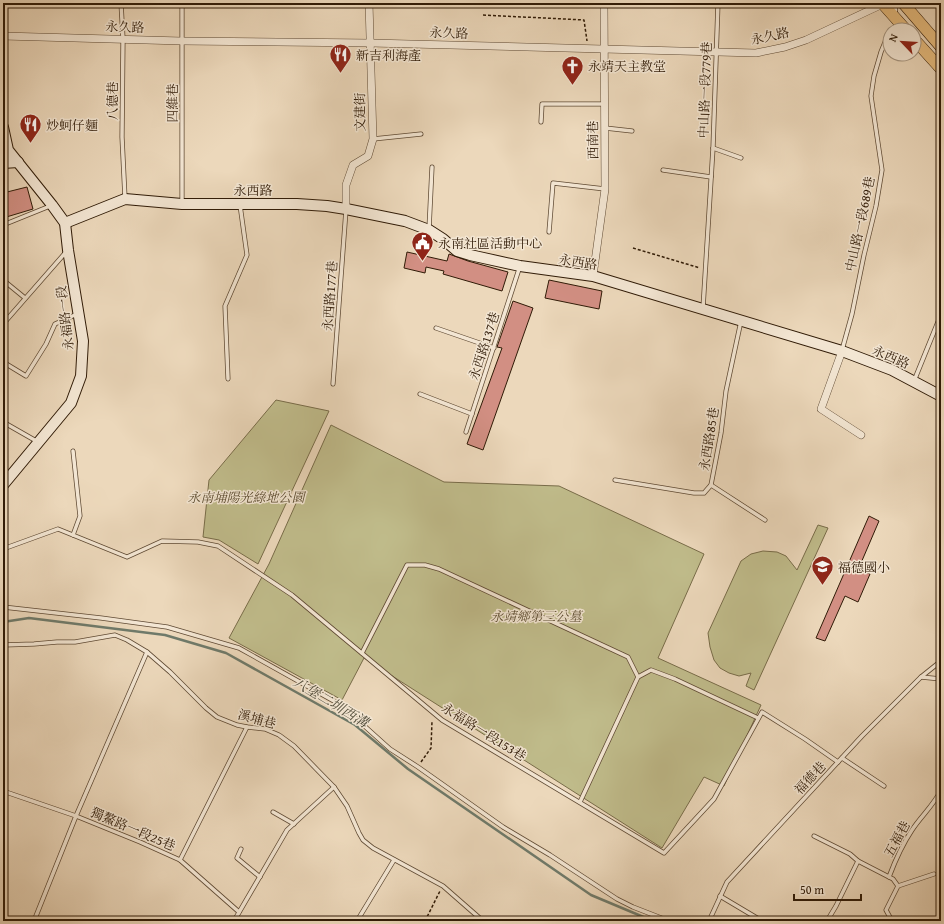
<svg xmlns="http://www.w3.org/2000/svg" width="944" height="924" font-family="'Gentium Book Plus','Noto Serif TC',serif">
<rect width="100%" height="100%" fill="#ecd8bb"/>
<filter id="stains"><feTurbulence type="fractalNoise" baseFrequency=".005" numOctaves="4"/><feColorMatrix values="0 0 0 0 .2 0 0 0 0 .09 0 0 0 0 .02 0 0 0 .5 -.17"/></filter>
<radialGradient id="worn" r=".72"><stop offset=".6" stop-color="#630" stop-opacity="0"/><stop offset="1" stop-color="#630" stop-opacity=".3"/></radialGradient>
<g fill="#c0bc8b" stroke="#786c49">
<path d="M276,400l53,11 -71,153 -39,-24 -16,-3 6,-57z"/>
<path d="M331,425l113,57 115,4 145,68 -46,104 103,47 -37,81 -20,-9 -42,71 -298,-190 -22,42 -113,-62 40,-74z"/>
<path d="M818,525l10,3 -74,162 -8,-4 5,-13 -12,3 -10,-3 -9,-5 -6,-8 -4,-13 -2,-14 33,-72 10,-7 12,-3 14,1 9,4 11,14z"/>
</g>
<g fill="none" stroke-linecap="round" stroke-linejoin="round">
<path stroke="#6f7a6a" stroke-width="2.5" d="M3,622l26,-4 136,17 61,18 129,72 53,44 183,126 62,26"/>
</g>
<g fill="#d28f83" stroke="#301b07">
<path d="M27,187l6,22 -30,9v-25z"/>
<path d="M407,252l40,9 2,-7 19,7 40,11 -6,19 -59,-17 1,-3 -18,-4 -1,6 -21,-5z"/>
<path d="M549,280l53,11 -3,18 -54,-11z"/>
<path d="M513,301l20,7 -50,142 -16,-6 35,-96 -5,-1z"/>
<path d="M869,516l10,5 -18,42 5,2 -3,6 7,3 -12,28 -13,-6 -20,45 -9,-3z"/>
</g>
<g fill="none" stroke-linecap="round" stroke-linejoin="round">
<defs>
<g id="lane">
<path d="M121,3l2,36 -1,98 3,61"/>
<path d="M182,3v199"/>
<path d="M895,14l1,-11"/>
<path d="M541,122l1,-18h62"/>
<path d="M605,128l27,3"/>
<path d="M373,139l48,-5"/>
<path d="M713,148l28,10"/>
<path d="M663,170l48,7"/>
<path d="M3,225l47,-19"/>
<path d="M429,229l3,-62"/>
<path d="M549,232l4,-49 52,6"/>
<path d="M3,280l22,18"/>
<path d="M703,308l10,-160 5,-145"/>
<path d="M3,324l63,-72"/>
<path d="M436,328l58,20"/>
<path d="M842,350l10,-36 12,-59 12,-49 6,-36 -11,-74 3,-20 7,-24 9,-22"/>
<path d="M3,362l23,14 20,-32 9,-20 22,-10"/>
<path d="M228,379l-3,-73 22,-51 -7,-50"/>
<path d="M914,381l26,-64"/>
<path d="M333,384l13,-174"/>
<path d="M420,394l52,20"/>
<path d="M3,422l35,20"/>
<path d="M466,432l54,-166"/>
<path d="M615,480l79,13h10l7,-8 10,-52 5,-42 15,-70"/>
<path d="M711,485l54,35"/>
<path d="M73,535l7,-19 -7,-65"/>
<path d="M3,549l55,-20 69,28 35,-16 36,1 20,4 74,49 150,125 222,133 50,-54 48,-87 43,27 33,23"/>
<path d="M3,607l98,11 66,9 72,21 102,57 49,44 28,18 85,60 47,28 67,44 16,8 36,14"/>
<path d="M3,645l31,-1 23,-2h18l40,-7 12,5 20,12 23,20 36,36 11,9 20,8 10,2 18,2 14,6 15,11 40,41 13,19 12,27 4,7 10,8 70,38 40,35"/>
<path d="M362,653l45,-88h18l14,4 189,88 10,20"/>
<path d="M921,677l20,2"/>
<path d="M842,758l42,28"/>
<path d="M3,791l73,25 64,26 40,18 59,52"/>
<path d="M580,802l58,-125 13,-7 24,9 83,39"/>
<path d="M273,812l21,12"/>
<path d="M814,836l36,18 8,7 -22,45 -9,15"/>
<path d="M241,849l-4,9 23,19"/>
<path d="M180,860l67,-133"/>
<path d="M858,861l31,16"/>
<path d="M898,886l36,-12"/>
<path d="M720,896l42,25"/>
<path d="M3,918l14,3"/>
<path d="M34,921l42,-105 71,-164"/>
<path d="M234,921l53,-91 47,-43"/>
<path d="M357,921l37,-61"/>
<path d="M709,921l18,-39 135,-146 59,-59 20,-16"/>
<path d="M892,921l-6,-11 12,-24 -5,-7 -4,-2c6,-16 13,-32 23,-47 9,-14 22,-25 29,-40"/>
</g>
<g id="street">
<path d="M3,36l179,5 189,2 385,10 29,-6 21,-7 79,-37"/>
<path d="M346,209v-24l7,-20 15,-9 5,-17 -4,-136"/>
<path d="M593,276l12,-87 -1,-186"/>
<path d="M842,351l-21,58 40,26"/>
</g>
<g id="secondary">
<path d="M3,127l5,23 44,55 13,18 3,27 15,91 -2,35 -10,27 -68,82"/>
<path d="M3,163l15,-1"/>
<path d="M65,223l60,-24 57,5h115l30,2 19,3 59,12 24,9 14,9 14,12 13,4 50,11 73,10 249,75 50,19 49,26"/>
</g>
<g id="primary">
<path d="M882,3l24,27"/>
<path d="M903,3l38,44"/>
<path d="M914,39l27,30"/>
</g>
</defs>
<use href="#lane" stroke="#5f4a34" stroke-width="5"/>
<use href="#street" stroke="#5f4a34" stroke-width="8"/>
<use href="#secondary" stroke="#301b07" stroke-width="12"/>
<use href="#primary" stroke="#301b07" stroke-width="12"/>
<g stroke="#301b07" stroke-width="1.5" stroke-dasharray="3 2" stroke-linecap="butt">
<path d="M483,15l101,5 3,21"/>
<path d="M633,248l67,20"/>
<path d="M421,762l10,-14 1,-27"/>
<path d="M425,921l15,-30"/>
</g>
<use href="#lane" stroke="#f3e6d3" stroke-width="3.5"/>
<use href="#street" stroke="#f3e6d3" stroke-width="7"/>
<use href="#secondary" stroke="#f3e6d3" stroke-width="10"/>
<use href="#primary" stroke="#e6bc7e" stroke-width="11"/>
</g>
<defs>
<symbol id="restaurant-pin" viewBox="-11 -11 22 30"><path d="M0 17L-7.5 6A9.5 9.5 0 1 1 7.5 6Z" fill="#8f2418" stroke="#f3e6d3"/><path d="M-5-6h1v4h1v-4h1v4h1v-4h1v5L-1.5 .5V6h-2V.5L-5-1ZM5-6V6H3V1.5H1.5Q1.5-4 5-6Z" fill="#fff"/></symbol>
<symbol id="church-pin" viewBox="-11 -11 22 30"><path d="M0 17L-7.5 6A9.5 9.5 0 1 1 7.5 6Z" fill="#8f2418" stroke="#f3e6d3"/><path d="M-1.2-6h2.4v3.5h3.3v2.4h-3.3V6h-2.4V-.1h-3.3v-2.4h3.3Z" fill="#fff"/></symbol>
<symbol id="civic-pin" viewBox="-11 -11 22 30"><path d="M0 17L-7.5 6A9.5 9.5 0 1 1 7.5 6Z" fill="#8f2418" stroke="#f3e6d3"/><path d="M-.6-6.5H3V-4.5H.6V-3L4-1V1h2V6H-6V1h2V-1L-.6-3ZM-1.2 2.5V6h2.4V2.5Z" fill="#fff"/></symbol>
<symbol id="school-pin" viewBox="-11 -11 22 30"><path d="M0 17L-7.5 6A9.5 9.5 0 1 1 7.5 6Z" fill="#8f2418" stroke="#f3e6d3"/><path d="M0-5L7-2L0 1L-7-2ZM-4 1L0 2.5L4 1V4Q0 6-4 4Z" fill="#fff"/></symbol>
</defs>
<g fill-rule="evenodd">
<use href="#restaurant-pin" x="328" y="42" width="25" height="34"/>
<use href="#church-pin" x="560" y="54" width="25" height="34"/>
<use href="#restaurant-pin" x="18" y="112" width="25" height="34"/>
<use href="#civic-pin" x="410" y="230" width="25" height="34"/>
<use href="#school-pin" x="810" y="554" width="25" height="34"/>
</g>
<g text-anchor="middle" dominant-baseline="central" stroke-width="3" stroke-linejoin="round" paint-order="stroke">
<g font-size="13" fill="#301b07" stroke="#f3e6d3">
<text transform="translate(125 27) rotate(2)">永久路</text>
<text transform="translate(449 33) rotate(2)">永久路</text>
<text transform="translate(770 36) rotate(-12)">永久路</text>
<text transform="translate(705 90) rotate(-88)">中山路一段779巷</text>
<text transform="translate(112 101) rotate(-90)">八德巷</text>
<text transform="translate(172 103) rotate(-90)">四維巷</text>
<text transform="translate(360 112) rotate(-91)">文建街</text>
<text transform="translate(593 140) rotate(-91)">西南巷</text>
<text x="253" y="190">永西路</text>
<text transform="translate(860 224) rotate(-78)">中山路一段689巷</text>
<text transform="translate(578 262) rotate(9)">永西路</text>
<text transform="translate(330 296) rotate(-86)">永西路177巷</text>
<text transform="translate(65 318) rotate(-97)">永福路一段</text>
<text transform="translate(484 346) rotate(-72)">永西路137巷</text>
<text transform="translate(891 357) rotate(23)">永西路</text>
<text transform="translate(709 439) rotate(-81)">永西路85巷</text>
<text transform="translate(257 719) rotate(15)">溪埔巷</text>
<text transform="translate(484 732) rotate(32)">永福路一段153巷</text>
<text transform="translate(810 778) rotate(-47)">福德巷</text>
<text transform="translate(133 829) rotate(23)">獨鰲路一段25巷</text>
<text transform="translate(897 839) rotate(-61)">五福巷</text>
</g>
<g font-size="13" fill="#301b07" stroke="#f3e6d3" text-anchor="start">
<text x="356" y="55">新吉利海產</text>
<text x="588" y="66">永靖天主教堂</text>
<text x="46" y="125">炒蚵仔麵</text>
<text x="438" y="243">永南社區活動中心</text>
<text x="838" y="567">福德國小</text>
</g>
<g font-size="13" font-style="italic" fill="#5b4b2f" stroke="#f3e6d3">
<text x="246" y="497">永南埔陽光綠地公園</text>
<text x="536" y="616">永靖鄉第三公墓</text>
</g>
<g font-size="14" font-style="italic" fill="#504b39" stroke="#f3e6d3">
<text transform="translate(331 702) rotate(31)">八堡二圳西溝</text>
</g>
</g>
<rect width="944" height="924" fill="none" stroke="#ecd8bb" stroke-width="16"/>
<rect x="4" y="4" width="936" height="916" fill="none" stroke="#301b07" stroke-width="2"/>
<rect x="8" y="8" width="928" height="908" fill="none" stroke="#301b07"/>
<g transform="translate(902 42) rotate(295)"><circle r="19" fill="#f3e6d3" stroke="#a59581"/>
<path d="M0-3L7 15L0 10L-7 15Z" fill="#8f2418"/>
<text y="-6" font-size="11" font-weight="bold" text-anchor="middle" fill="#301b07">N</text>
</g>
<path d="M794 894v6h67v-6" fill="none" stroke="#301b07" stroke-width="2"/>
<text x="800" y="894" font-size="12" fill="#301b07" stroke="#f3e6d3" stroke-width="3" paint-order="stroke">50 m</text>
<rect width="100%" height="100%" filter="url(#stains)"/>
<rect width="100%" height="100%" fill="url(#worn)"/>
</svg>
